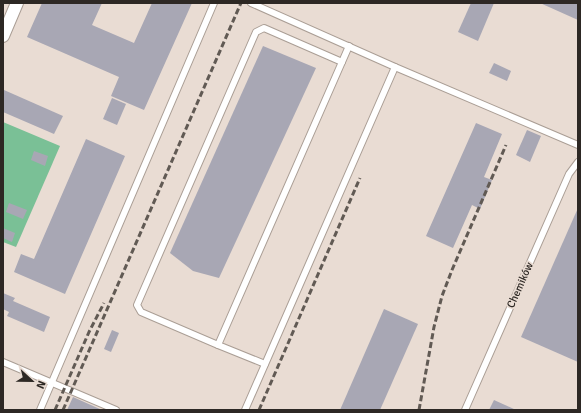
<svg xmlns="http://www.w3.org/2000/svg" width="581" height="413" font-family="Signika,sans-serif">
<rect width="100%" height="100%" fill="#e9dcd3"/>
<path fill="#7ac096" d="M3,122l57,24 -44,101 -13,-5z"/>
<g fill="#a8a7b4">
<path d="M42,3h60l-10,22 42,18 18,-40h40l-48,107 -33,-14 8,-19 -92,-40z"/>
<path d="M471,3h23l-16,38 -20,-9z"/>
<path d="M540,3h38v17z"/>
<path d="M263,46l53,22 -97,210 -26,-7 -23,-18z"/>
<path d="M494,63l17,8 -4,10 -18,-8z"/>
<path d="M4,90l59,26 -9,18 -51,-22v-19z"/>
<path d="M112,98l14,6 -9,21 -14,-6z"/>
<path d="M476,123l26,11 -18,43 8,3 -12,29 -8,-4 -19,43 -27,-12z"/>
<path d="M527,130l14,6 -11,26 -14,-7z"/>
<path d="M86,139l39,17 -60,138 -51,-22 7,-18 13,5z"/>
<path d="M34,151l14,5 -3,10 -14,-6z"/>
<path d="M9,203l18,7 -4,9 -17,-7z"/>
<path d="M578,208v154l-57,-25z"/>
<path d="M3,228l12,5 -3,9 -9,-4z"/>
<path d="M3,293l12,5 -2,3 37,16 -6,15 -37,-16 2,-4 -6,-3z"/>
<path d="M384,309l34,15 -38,86h-40z"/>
<path d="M112,330l7,3 -8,19 -7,-3z"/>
<path d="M73,397l29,13h-35z"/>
<path d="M494,400l22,10h-27z"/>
</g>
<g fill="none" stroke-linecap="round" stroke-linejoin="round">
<defs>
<g id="lane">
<path d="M251,3l144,64 183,78"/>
<path d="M218,345l-77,-33 -4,-7 119,-273 8,-4 78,34"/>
<path d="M3,362l113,48"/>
<path d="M265,364l-47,-19 131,-299"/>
<path d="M40,410l174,-407"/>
<path d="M245,410l150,-343"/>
<path d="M465,410l104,-236 9,-12"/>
</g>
<path id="street" d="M3,36l14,-33"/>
</defs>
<use href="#lane" stroke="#aa9e95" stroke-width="8"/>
<use href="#street" stroke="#aa9e95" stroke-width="14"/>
<use href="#lane" stroke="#fff" stroke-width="6"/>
<use href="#street" stroke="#fff" stroke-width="12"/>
<g stroke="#615a54" stroke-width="3" stroke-dasharray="6 3" stroke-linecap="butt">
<path d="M55,410l34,-78 15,-29"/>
<path d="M63,410l178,-407"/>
<path d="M259,410l101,-232"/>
<path d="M419,410l15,-83 8,-31 10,-26 54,-125"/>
</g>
</g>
<g text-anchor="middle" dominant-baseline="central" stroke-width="3.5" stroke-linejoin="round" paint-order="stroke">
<g font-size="11" fill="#2d2824" stroke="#e9dcd3">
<text transform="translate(520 285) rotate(-66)">Chemików</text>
</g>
</g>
<rect width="581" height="413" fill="none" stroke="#2d2824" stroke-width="8"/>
<g transform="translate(32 381) rotate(112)" stroke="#e9dcd3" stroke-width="3" paint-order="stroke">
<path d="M0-3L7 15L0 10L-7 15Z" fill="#2d2824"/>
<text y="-6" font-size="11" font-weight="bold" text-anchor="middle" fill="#2d2824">N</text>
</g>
</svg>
